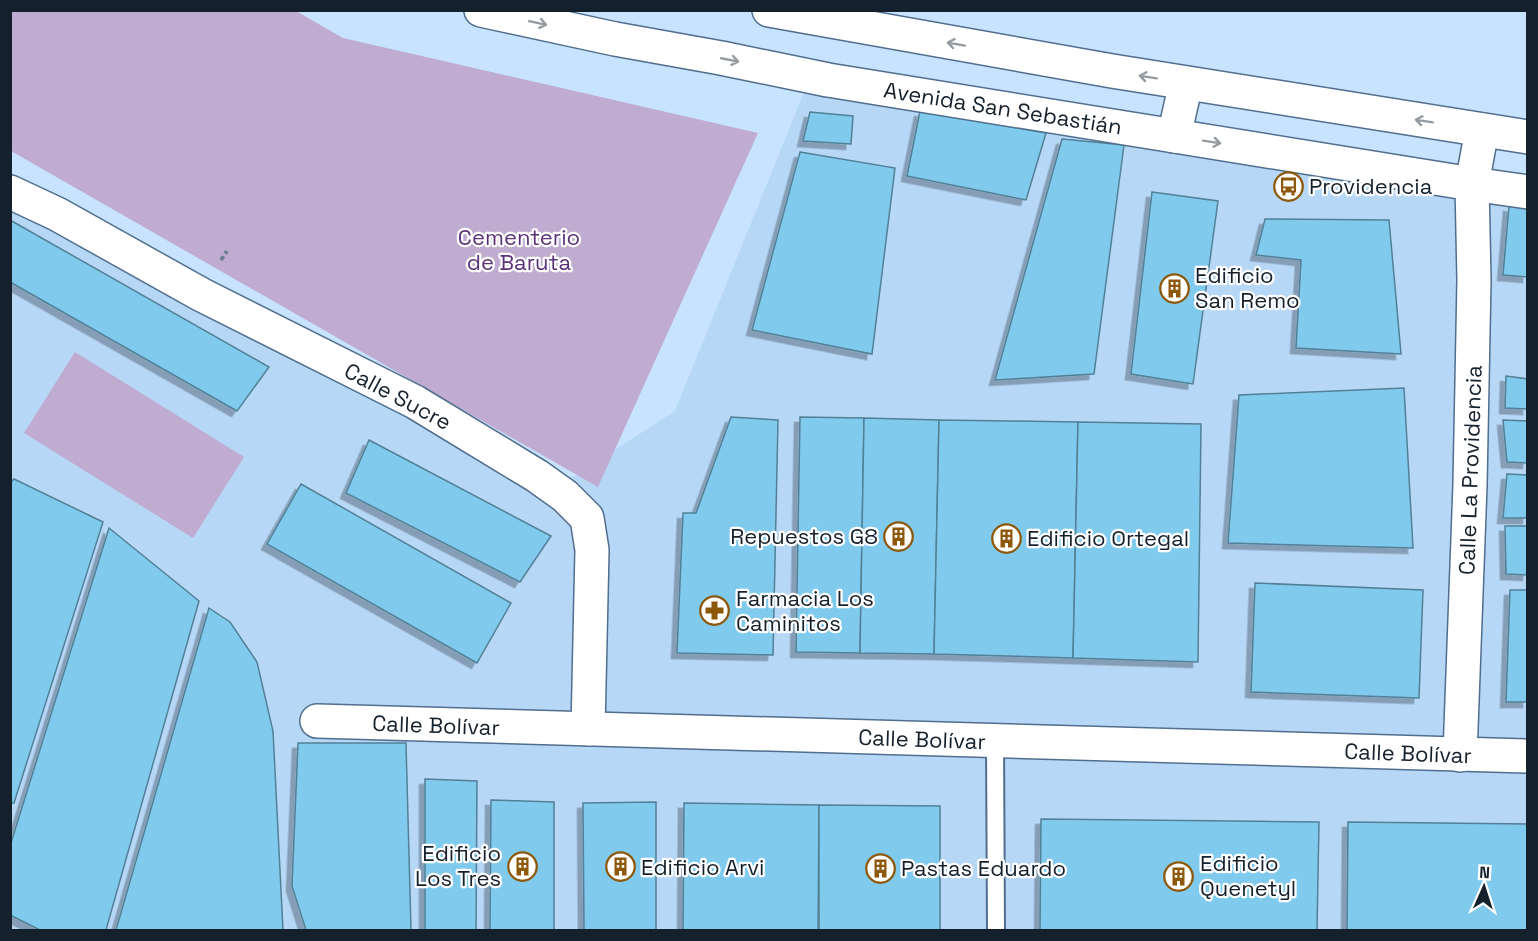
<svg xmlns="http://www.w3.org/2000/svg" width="1538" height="941" font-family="'Space Grotesk',sans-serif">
<defs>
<filter id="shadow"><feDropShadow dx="-5.5" dy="5.5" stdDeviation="0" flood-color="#0004"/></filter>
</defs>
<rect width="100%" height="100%" fill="#c7e3ff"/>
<path fill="#b7d7f7" d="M817,60l710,127v743h-1516l-1,-731 547,288 118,-76z"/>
<g fill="#bfacd0">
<path d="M11,10l285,1 47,27 415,95 -160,354 -587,-336z"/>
<path d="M75,352l169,105 -51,81 -169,-105z"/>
</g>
<g fill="#80cbed" stroke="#528096" stroke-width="1.5" filter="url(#shadow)">
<path d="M920,111l126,22 -20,67 -119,-24z"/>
<path d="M810,112l43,4 -2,28 -48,-3z"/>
<path d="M1062,139l62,6 -30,229 -99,6z"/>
<path d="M800,152l95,16 -23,186 -120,-24z"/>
<path d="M1152,192l66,9 -25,183 -62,-10z"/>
<path d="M1509,206l19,3v68l-25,-2z"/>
<path d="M1265,219l124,1 12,134 -105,-6 5,-88 -45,-5z"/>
<path d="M10,220l259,147 -32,44 -227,-129z"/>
<path d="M1506,376l22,3v30l-23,-1z"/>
<path d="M1404,388l9,160 -185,-5 11,-148z"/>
<path d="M731,417l47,3 -5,235 -96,-2 6,-140h13z"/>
<path d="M800,417l64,1 -4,235 -64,-1z"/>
<path d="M864,418l75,2 -5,234 -74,-1z"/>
<path d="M939,420l139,2 -5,236 -139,-4z"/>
<path d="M1503,420l25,1v42l-21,-1z"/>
<path d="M1078,422l123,2 -3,238 -125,-4z"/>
<path d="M369,440l182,96 -31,46 -174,-89z"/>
<path d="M1507,474l21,1v43h-25z"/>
<path d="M14,479l89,43 -89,281h-4v-320z"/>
<path d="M301,484l210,119 -34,60 -210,-119z"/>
<path d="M1505,526h23v49l-22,-1z"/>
<path d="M109,528l90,73 -93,329h-66l-30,-15v-69z"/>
<path d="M1255,583l168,7 -4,108 -168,-6z"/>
<path d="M1510,590h18v112h-22z"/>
<path d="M209,608l21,14 27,40 16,69 10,199h-167z"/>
<path d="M298,743h108l5,187h-105l-14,-44z"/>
<path d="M425,779l52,2 -1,149h-51z"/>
<path d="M491,800l63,2v128h-64z"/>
<path d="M656,802v128h-72l-1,-127z"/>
<path d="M684,803l135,2 -1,125h-135z"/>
<path d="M819,805l121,1v124h-121z"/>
<path d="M1041,819l278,3 -2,108h-277z"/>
<path d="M1348,822l180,2v106h-181z"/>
</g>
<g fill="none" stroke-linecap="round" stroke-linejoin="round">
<defs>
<path id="service" d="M995,741l1,189"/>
<g id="minor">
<path d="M10,192l47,22 145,81 213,107 122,74 28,20 22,22 5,32 -4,179"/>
<path d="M317,721l1211,35"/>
<path d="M1460,755l10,-270 4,-205 -2,-96 10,-54"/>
</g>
<g id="tertiary">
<path d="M481,10l134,29 106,19 107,22 644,104 56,8"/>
<path d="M769,10l343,61 416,66"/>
<path d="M1174,136l12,-53"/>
</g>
</defs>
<use href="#service" stroke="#506e8d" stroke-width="20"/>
<use href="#minor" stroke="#506e8d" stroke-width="36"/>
<use href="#tertiary" stroke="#506e8d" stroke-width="36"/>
<path stroke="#6b7f93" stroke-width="4" stroke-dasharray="4.5 3" stroke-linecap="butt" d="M221,260l6,-9"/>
<use href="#service" stroke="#fff" stroke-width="16"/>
<use href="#minor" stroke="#fff" stroke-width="33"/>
<use href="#tertiary" stroke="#fff" stroke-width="33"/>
</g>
<defs><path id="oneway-shaft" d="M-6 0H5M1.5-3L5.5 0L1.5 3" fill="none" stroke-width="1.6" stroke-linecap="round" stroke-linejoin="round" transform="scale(1.5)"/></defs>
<g stroke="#959ba0">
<use href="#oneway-shaft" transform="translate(538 23) rotate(12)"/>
<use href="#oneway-shaft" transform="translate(956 44) rotate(-170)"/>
<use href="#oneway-shaft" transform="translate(730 60) rotate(11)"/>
<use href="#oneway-shaft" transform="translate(1148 77) rotate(-171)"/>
<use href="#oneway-shaft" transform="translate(1424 121) rotate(-171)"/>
<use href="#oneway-shaft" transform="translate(1212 142) rotate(9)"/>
</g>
<defs>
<symbol id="bus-ring" viewBox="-11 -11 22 22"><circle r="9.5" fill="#fff" stroke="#8d5809" stroke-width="1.5"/><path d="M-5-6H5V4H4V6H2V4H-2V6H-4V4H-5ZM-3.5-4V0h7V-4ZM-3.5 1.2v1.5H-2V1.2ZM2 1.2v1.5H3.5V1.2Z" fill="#8d5809"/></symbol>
<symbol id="building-ring" viewBox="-11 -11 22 22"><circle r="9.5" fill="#fff" stroke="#8d5809" stroke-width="1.5"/><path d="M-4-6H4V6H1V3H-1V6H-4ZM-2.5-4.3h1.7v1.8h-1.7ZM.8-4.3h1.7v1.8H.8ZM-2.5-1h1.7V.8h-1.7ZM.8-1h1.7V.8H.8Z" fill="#8d5809"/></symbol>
<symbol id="pharmacy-ring" viewBox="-11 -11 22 22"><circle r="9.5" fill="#fff" stroke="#8d5809" stroke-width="1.5"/><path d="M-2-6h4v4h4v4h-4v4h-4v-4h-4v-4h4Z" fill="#8d5809"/></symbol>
</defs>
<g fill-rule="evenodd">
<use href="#bus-ring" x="1272" y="170" width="33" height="33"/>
<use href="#building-ring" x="1158" y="272" width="33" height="33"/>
<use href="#building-ring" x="882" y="520" width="33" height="33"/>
<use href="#building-ring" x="990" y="522" width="33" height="33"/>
<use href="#pharmacy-ring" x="698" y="594" width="33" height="33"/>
<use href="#building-ring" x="506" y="850" width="33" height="33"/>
<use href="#building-ring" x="604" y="850" width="33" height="33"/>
<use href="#building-ring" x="864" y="852" width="33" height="33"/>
<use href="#building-ring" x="1162" y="860" width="33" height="33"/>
</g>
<g text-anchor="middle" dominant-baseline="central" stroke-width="4.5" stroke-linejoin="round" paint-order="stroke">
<g font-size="22" fill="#14212d" stroke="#fff">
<text transform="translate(1003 108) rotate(9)">Avenida San Sebastián</text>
<text transform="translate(398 396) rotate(28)">Calle Sucre</text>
<text transform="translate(1470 470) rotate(-88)">Calle La Providencia</text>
<text transform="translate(436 725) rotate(2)">Calle Bolívar</text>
<text transform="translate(922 739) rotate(2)">Calle Bolívar</text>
<text transform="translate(1408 753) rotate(2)">Calle Bolívar</text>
</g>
<g font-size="22" fill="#14212d" stroke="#fff" text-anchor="start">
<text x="1309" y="186">Providencia</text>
<text x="1195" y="275">Edificio<tspan x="1195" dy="25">San Remo</tspan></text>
<text x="878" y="536" text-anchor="end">Repuestos G8</text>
<text x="1027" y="538">Edificio Ortegal</text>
<text x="736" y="598">Farmacia Los<tspan x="736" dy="25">Caminitos</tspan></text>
<text x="501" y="853" text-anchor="end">Edificio<tspan x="501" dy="25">Los Tres</tspan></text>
<text x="1200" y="863">Edificio<tspan x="1200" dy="25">Quenetyl</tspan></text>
<text x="641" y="867">Edificio Arvi</text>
<text x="901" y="868">Pastas Eduardo</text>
</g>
<g font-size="22" fill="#5b3278" stroke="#fff">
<text x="519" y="237">Cementerio<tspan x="519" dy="25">de Baruta</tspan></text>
</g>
</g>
<rect width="1538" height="941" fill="none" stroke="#14212d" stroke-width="24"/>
<g transform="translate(1484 887) rotate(3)" stroke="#ffffff" stroke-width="4.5" paint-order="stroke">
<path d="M0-4.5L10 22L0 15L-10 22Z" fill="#14212d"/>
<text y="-9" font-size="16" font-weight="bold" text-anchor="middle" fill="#14212d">N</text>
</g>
</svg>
